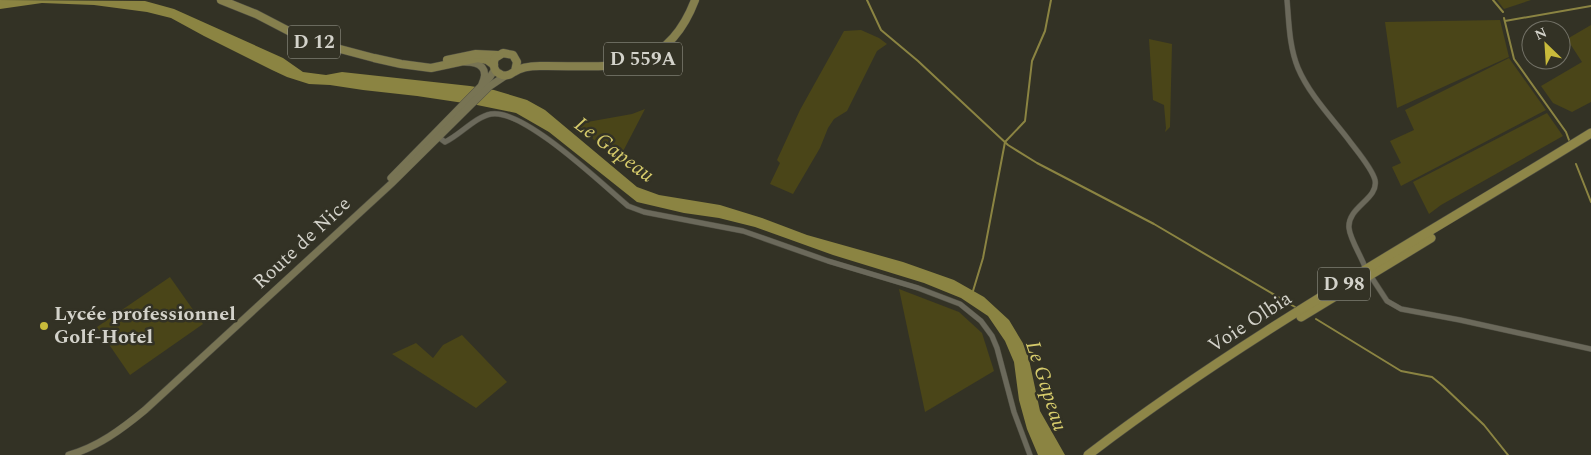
<svg xmlns="http://www.w3.org/2000/svg" width="1591" height="455" font-family="Spectral,serif">
<rect width="100%" height="100%" fill="#333225"/>
<g fill="#4a4518">
<path d="M1497,0h34l-27,9z"/>
<path d="M1500,20l9,37 -112,51 -12,-86z"/>
<path d="M1591,25v77l-19,10 -19,-9 -12,-17 41,-24 -15,-23z"/>
<path d="M861,30l18,8 8,6 -10,7 -30,60 -13,8 -6,9 -8,20 -27,46 -23,-10 10,-21 -3,-3 23,-50 44,-79z"/>
<path d="M1149,39l23,5 -2,83 -5,5 1,-4 -2,-23 -11,-5z"/>
<path d="M1509,58l37,52 -145,76 -9,-19 9,-4 -11,-22 24,-11 -9,-20z"/>
<path d="M645,109l-27,52 -42,-37 56,-10z"/>
<path d="M1547,113l16,23 -122,69 -12,9 -16,-32z"/>
<path d="M170,277l33,47 -73,51 -33,-48z"/>
<path d="M899,289l60,23 23,21 12,38 -69,41z"/>
<path d="M462,335l45,47 -31,26 -84,-54 24,-11 17,15 10,-13z"/>
</g>
<path fill="#8b8442" d="M0,0l145,1 29,8 109,49 20,14 23,3 16,-3 128,14 24,4 33,10 18,10 92,77 22,8 61,10 42,13 45,17 96,27 51,18 30,17 25,23 18,30 13,61 25,44h-27l-11,-26 -8,-29 -5,-38 -9,-21 -17,-25 -27,-18 -37,-15 -91,-28 -78,-28 -36,-9 -35,-5 -47,-11 -88,-70 -33,-19 -39,-8 -60,-9 -54,-6 -33,-5 -21,-1 -22,-7 -15,-7 -68,-34 -33,-18 -24,-6 -53,-7 -52,-2 -42,6z"/>
<g fill="none" stroke-linecap="round" stroke-linejoin="round">
<g stroke="#8b8442" stroke-width="2">
<path d="M867,0l14,30 37,31 90,84 29,18 117,61 141,83"/>
<path d="M1493,0l10,12"/>
<path d="M1504,18l10,41 52,73 3,8"/>
<path d="M1505,21l86,-15"/>
<path d="M1576,164l15,38"/>
<path d="M973,291l10,-33 22,-116 20,-21 7,-60 13,-30 6,-31"/>
<path d="M1316,319l85,52 31,6 11,9 41,39 24,30"/>
</g>
<defs>
<g id="minor">
<path d="M1287,0c2,22 2,46 11,68 11,26 33,49 50,71 8,11 24,29 27,41 4,19 -28,27 -26,48 1,11 12,28 16,39"/>
<path d="M437,136l8,6c15,-7 30,-25 46,-28 32,-6 111,70 137,92l16,6 99,19 85,30 90,27 42,16 21,17 11,15 5,12 17,64 16,43"/>
<path d="M1372,278l15,23 14,8 59,11 131,29"/>
</g>
<g id="secondary">
<path d="M465,62c16,0 24,7 17,22"/>
<path d="M391,178l99,-101 5,-8"/>
<path d="M69,455c29,-8 53,-26 76,-45l247,-227 98,-97 15,-10"/>
</g>
<g id="primary">
<path d="M221,0l35,14 50,26 68,18 27,6 30,4 47,-10 9,2 7,5"/>
<path d="M447,60l29,-6 21,1"/>
<path d="M515,71l2,-9 -4,-7 -10,-2 -8,5c-2,6 -2,13 5,16 3,2 5,2 8,1 4,-1 2,-1 6,-3 7,-5 18,-6 26,-6 69,-1 125,13 155,-66"/>
</g>
<g id="trunk">
<path d="M1301,317l130,-79"/>
<path d="M1088,455c158,-121 334,-217 503,-322"/>
</g>
</defs>
<use href="#minor" stroke="#4f4e42" stroke-width="6"/>
<use href="#secondary" stroke="#4f4e42" stroke-width="8"/>
<use href="#primary" stroke="#4f4e42" stroke-width="9"/>
<use href="#trunk" stroke="#4f4e42" stroke-width="10"/>
<use href="#minor" stroke="#6b695b" stroke-width="5"/>
<use href="#secondary" stroke="#787454" stroke-width="7"/>
<use href="#primary" stroke="#857f4d" stroke-width="8"/>
<use href="#trunk" stroke="#8e8648" stroke-width="9"/>
</g>
<circle fill="#c9bb3b" stroke="#333225" stroke-width="2" cx="44" cy="326" r="5"/>
<g text-anchor="middle" dominant-baseline="central" stroke-width="5" stroke-linejoin="round" paint-order="stroke">
<g fill="#333225" stroke="#a3a298" stroke-width="1">
<rect x="288" y="25.5" width="52" height="33" rx="4"/>
<rect x="604" y="42.5" width="78" height="33" rx="4"/>
<rect x="1318" y="267.5" width="52" height="33" rx="4"/>
</g>
<g font-size="19" font-weight="bold" fill="#d3d2ca">
<text x="314" y="42">D 12</text>
<text x="643" y="59">D 559A</text>
<text x="1344" y="284">D 98</text>
</g>
<g font-size="20" fill="#d3d2ca" stroke="#333225">
<text transform="translate(302 243) rotate(-43)">Route de Nice</text>
<text transform="translate(1250 322) rotate(-33)">Voie Olbia</text>
</g>
<g font-size="20" font-weight="bold" fill="#d3d2ca" stroke="#333225" text-anchor="start">
<text x="54" y="314">Lycée professionnel<tspan x="54" dy="23">Golf-Hotel</tspan></text>
</g>
<g font-size="21" font-style="italic" fill="#d5ca6b" stroke="#333225">
<text transform="translate(614 150) rotate(37)">Le Gapeau</text>
<text transform="translate(1046 386) rotate(72)">Le Gapeau</text>
</g>
</g>
<g transform="translate(1546 45) rotate(335)"><circle r="24" fill="#333225" stroke="#737267"/>
<path d="M0-4L9 19L0 12L-9 19Z" fill="#c9bb3b"/>
<text y="-8" font-size="14" font-weight="bold" text-anchor="middle" fill="#d3d2ca">N</text>
</g>
</svg>
